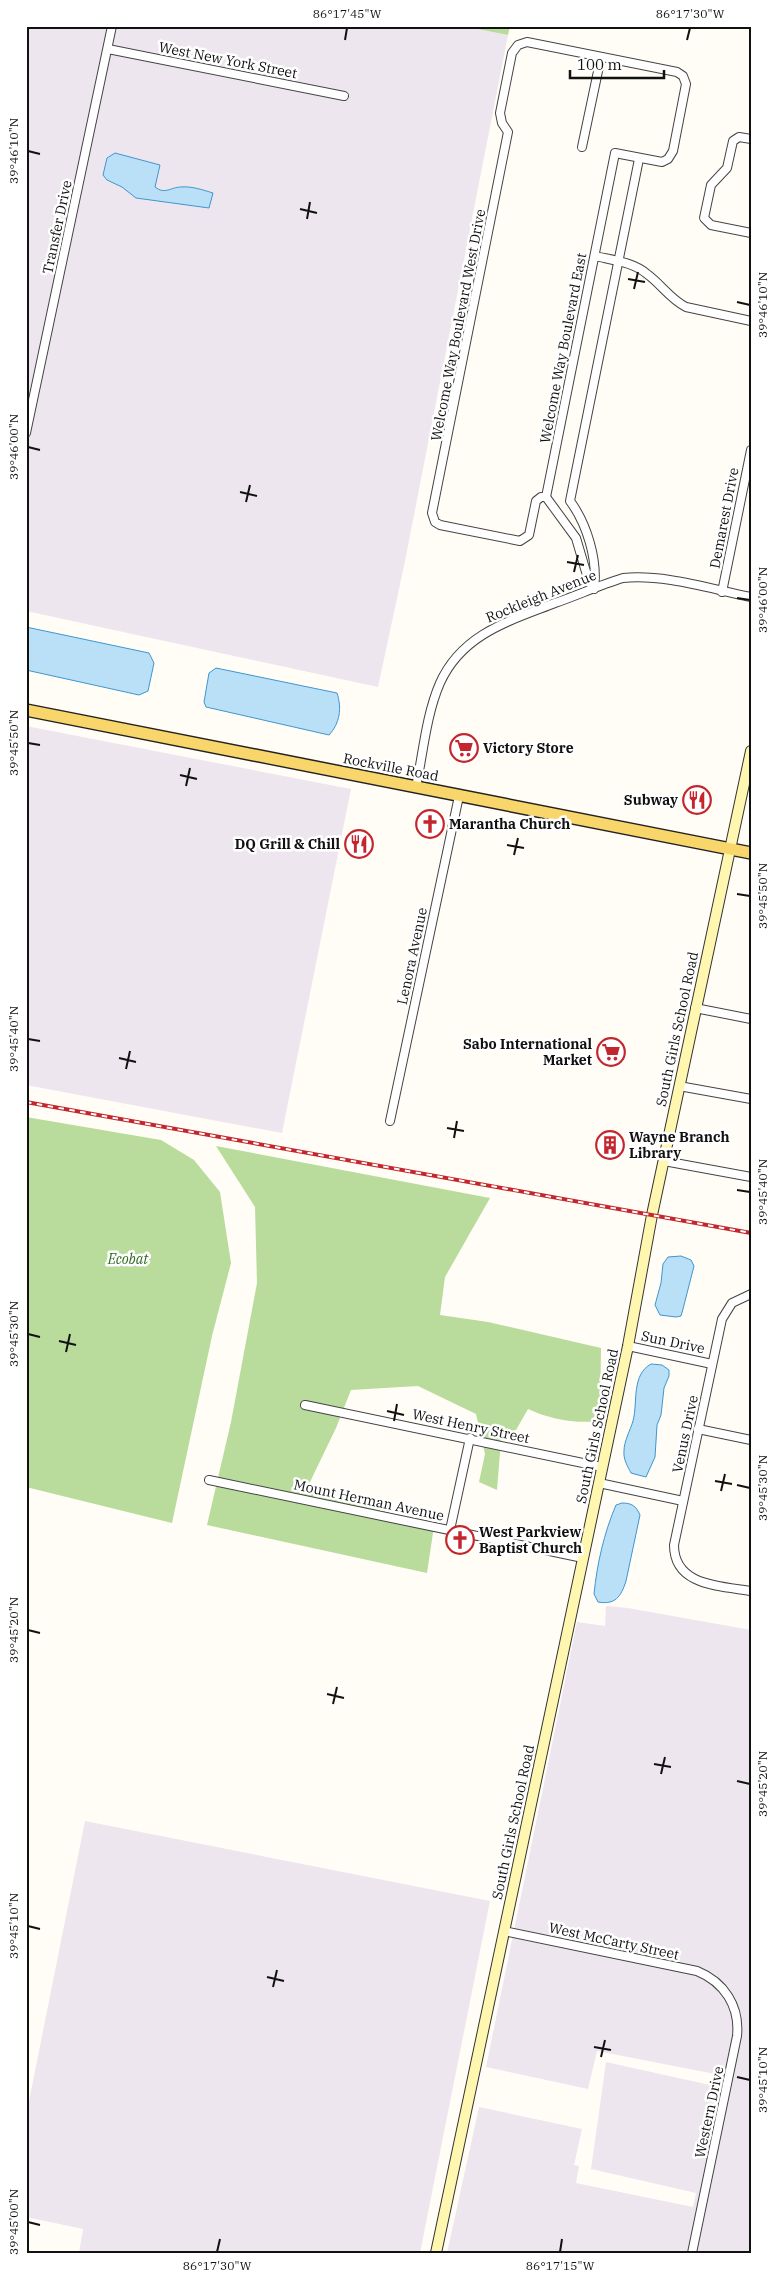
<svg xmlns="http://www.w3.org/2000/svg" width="777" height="2279" font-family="'IBM Plex Serif',serif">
<rect width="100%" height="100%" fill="#fffdf5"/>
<g fill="#eee6ef">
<path d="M26,26h436l46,9 -103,526 -27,126 -352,-76z"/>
<path d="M26,726l325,63 -69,344 -256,-48z"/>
<path d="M606,1606l22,2 123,22v623h-304l32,-146 103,22 -8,36 5,1 -3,17 117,24 3,-14 -105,-24 15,-107 113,25 1,-12 -123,-24 -9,38 -102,-22 91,-445 28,4z"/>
<path d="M85,1821l405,80 -70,352h-341l4,-24 -57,-12v-101z"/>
</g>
<g fill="#b9dc9c">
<path d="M462,26h48l-2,9z"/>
<path d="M26,1117l135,23 33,20 26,32 11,71 -19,73 -40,187 -146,-36z"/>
<path d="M216,1146l274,52 -45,79 -5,38 48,7 113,26 -1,73c-24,3 -51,-2 -72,-12l-12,21 -15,10 -4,50 -18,-8 6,-28 -9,-40 -58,-28 -67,4 -15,38 -27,56 23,12 102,30 -7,47 -220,-48 24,-103 26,-139 -2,-76z"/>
</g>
<g fill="#b9e0f7" stroke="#3f96cf">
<path d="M115,153l45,12 -5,22c10,8 16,0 26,0 11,-1 22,3 32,6l-4,15 -73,-10 -14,-11 -15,-7 -4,-5 4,-17z"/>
<path d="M26,627l123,26 5,10 -6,28 -9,4 -113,-25z"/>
<path d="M216,668l121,25c5,15 3,30 -8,42l-123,-28 -2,-5 5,-29z"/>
<path d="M681,1256l10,4 3,6 -11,43 -2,7 -5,1 -16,-2 -5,-10 6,-22 2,-19 5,-7z"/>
<path d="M651,1364l11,1 7,5v6l-5,12 -3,27 -4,10 -2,32 -9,20 -15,-4c-3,-6 -8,-14 -7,-22 0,-10 6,-20 9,-30 5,-18 -2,-46 18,-57z"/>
<path d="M622,1503c10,0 14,3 18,12l-14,66c-5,16 -11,24 -28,21l-4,-8c3,-30 10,-61 22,-89z"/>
</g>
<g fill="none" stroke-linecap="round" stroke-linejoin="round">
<defs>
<g id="street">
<path d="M527,42l150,30 6,4 3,8 -13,67 -5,8 -6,3 -47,-9 -69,344h-5l-5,4 -7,34 -9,6 -80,-16 -5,-3 -3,-9 76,-381 -6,-9 -2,-10 12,-60 6,-8z"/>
<path d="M108,49l236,47"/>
<path d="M751,139l-12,-2 -6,4 -6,27 -16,17 -7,33 7,7 40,8"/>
<path d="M582,147l19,-90"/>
<path d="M595,256c17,4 38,6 52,18 14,10 23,25 39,33l65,14"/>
<path d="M26,433l86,-407"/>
<path d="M546,497l30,41 13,44 5,7"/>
<path d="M594,589c4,-29 -7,-65 -24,-88l69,-342"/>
<path d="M722,592l29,-142"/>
<path d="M416,787c7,-33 10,-72 24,-104 22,-49 69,-62 115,-80 23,-8 45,-18 68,-25 42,-4 87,11 128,19"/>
<path d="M695,1008l56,11"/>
<path d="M679,1086l72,13"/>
<path d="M390,1121l69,-325"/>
<path d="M664,1161l87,16"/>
<path d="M751,1294l-19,9 -10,16 -48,226c0,41 46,41 77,46"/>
<path d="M628,1346l84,18"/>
<path d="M305,1405l297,62"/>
<path d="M698,1429l53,11"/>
<path d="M209,1480l374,78"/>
<path d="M599,1483l84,18"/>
<path d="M450,1530l20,-92"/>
<path d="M504,1931l193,40c27,11 43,35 40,65l-45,217"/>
</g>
<path id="secondary" d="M436,2253l192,-907 24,-131 99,-464"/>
<path id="primary" d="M26,710l725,143"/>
</defs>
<use href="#street" stroke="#444" stroke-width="10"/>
<use href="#secondary" stroke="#333" stroke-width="12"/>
<use href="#primary" stroke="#222" stroke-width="14"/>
<use href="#street" stroke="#fff" stroke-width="8"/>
<use href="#secondary" stroke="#fff6b0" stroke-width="10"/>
<use href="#primary" stroke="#f9d66b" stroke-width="11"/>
<defs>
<path id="rail" d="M26,1102l725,131"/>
</defs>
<use href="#rail" stroke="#c4262e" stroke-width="4"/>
<use href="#rail" stroke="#fff" stroke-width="2" stroke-dasharray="5.5" stroke-linecap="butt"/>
</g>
<path fill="none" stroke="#111" stroke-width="2" d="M345,40l2,-12M687,40l3,-12M28,151l12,3M300,209l17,4M307,219l3,-17M628,279l17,3M634,289l4,-17M737,302l13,3M28,447l12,3M240,492l17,4M246,502l4,-17M567,562l17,3M574,572l4,-17M737,598l13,2M28,743l12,2M180,775l17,4M186,786l4,-18M507,845l17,3M514,855l4,-17M737,894l13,2M28,1039l12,2M119,1058l17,4M126,1069l4,-18M447,1128l17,3M454,1138l3,-17M737,1190l13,2M28,1334l12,3M59,1341l17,4M66,1352l4,-18M387,1411l17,4M394,1421l3,-17M715,1481l17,3M737,1485l13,3M721,1491l4,-17M28,1630l12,3M327,1694l17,4M333,1704l4,-17M654,1764l17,3M661,1774l4,-17M737,1781l13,3M28,1926l12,3M267,1977l17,4M273,1987l4,-17M594,2047l17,3M601,2057l4,-17M737,2077l13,3M28,2222l12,3M217,2252l3,-13M560,2252l2,-13"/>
<defs>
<symbol id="supermarket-ring" viewBox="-11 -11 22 22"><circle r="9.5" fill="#fff" stroke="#c4262e" stroke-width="1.5"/><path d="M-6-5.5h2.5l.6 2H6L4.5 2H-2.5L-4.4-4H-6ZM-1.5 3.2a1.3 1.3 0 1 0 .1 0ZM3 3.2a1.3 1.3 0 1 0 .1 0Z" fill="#c4262e"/></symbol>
<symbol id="restaurant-ring" viewBox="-11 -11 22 22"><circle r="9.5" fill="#fff" stroke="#c4262e" stroke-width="1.5"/><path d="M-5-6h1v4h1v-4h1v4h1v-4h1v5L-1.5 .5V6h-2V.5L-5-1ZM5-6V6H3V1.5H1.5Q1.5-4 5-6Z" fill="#c4262e"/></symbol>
<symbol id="church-ring" viewBox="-11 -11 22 22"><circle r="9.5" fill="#fff" stroke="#c4262e" stroke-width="1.5"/><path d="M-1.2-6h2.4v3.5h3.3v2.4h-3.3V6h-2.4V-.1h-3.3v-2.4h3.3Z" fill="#c4262e"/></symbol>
<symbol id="building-ring" viewBox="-11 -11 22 22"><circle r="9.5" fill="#fff" stroke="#c4262e" stroke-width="1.5"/><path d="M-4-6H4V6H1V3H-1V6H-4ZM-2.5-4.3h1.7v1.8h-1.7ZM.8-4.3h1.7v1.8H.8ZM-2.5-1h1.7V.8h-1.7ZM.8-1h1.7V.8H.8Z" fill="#c4262e"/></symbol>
</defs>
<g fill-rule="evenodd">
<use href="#supermarket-ring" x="448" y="732" width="32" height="32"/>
<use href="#restaurant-ring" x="681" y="784" width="32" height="32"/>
<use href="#church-ring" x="414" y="808" width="32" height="32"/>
<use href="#restaurant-ring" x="343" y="828" width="32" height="32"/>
<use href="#supermarket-ring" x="595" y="1036" width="32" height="32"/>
<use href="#building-ring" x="594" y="1129" width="32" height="32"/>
<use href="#church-ring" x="444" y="1524" width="32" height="32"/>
</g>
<g text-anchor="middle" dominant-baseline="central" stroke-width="5" stroke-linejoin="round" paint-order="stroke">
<g font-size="14" fill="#111" stroke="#fff">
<text transform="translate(228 60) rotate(11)">West New York Street</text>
<text transform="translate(57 227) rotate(-78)">Transfer Drive</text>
<text transform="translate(458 325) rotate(-79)">Welcome Way Boulevard West Drive</text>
<text transform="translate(563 348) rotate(-79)">Welcome Way Boulevard East</text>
<text transform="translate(724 518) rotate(-79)">Demarest Drive</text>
<text transform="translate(541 596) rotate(-22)">Rockleigh Avenue</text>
<text transform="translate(391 767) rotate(11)">Rockville Road</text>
<text transform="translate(412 956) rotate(-78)">Lenora Avenue</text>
<text transform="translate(677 1029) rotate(-78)">South Girls School Road</text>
<text transform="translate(673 1342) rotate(12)">Sun Drive</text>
<text transform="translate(471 1426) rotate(12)">West Henry Street</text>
<text transform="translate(597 1426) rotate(-78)">South Girls School Road</text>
<text transform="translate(685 1434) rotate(-78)">Venus Drive</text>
<text transform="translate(369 1500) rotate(12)">Mount Herman Avenue</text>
<text transform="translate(513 1822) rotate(-78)">South Girls School Road</text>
<text transform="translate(614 1941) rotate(12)">West McCarty Street</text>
<text transform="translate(709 2112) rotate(-78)">Western Drive</text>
</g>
<g font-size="14" font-weight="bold" fill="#111" stroke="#fff" text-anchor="start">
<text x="483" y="748">Victory Store</text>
<text x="678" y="800" text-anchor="end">Subway</text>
<text x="449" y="824">Marantha Church</text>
<text x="340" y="844" text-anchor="end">DQ Grill &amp; Chill</text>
<text x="592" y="1044" text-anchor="end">Sabo International<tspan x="592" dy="16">Market</tspan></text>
<text x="629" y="1137">Wayne Branch<tspan x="629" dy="16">Library</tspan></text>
<text x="479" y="1532">West Parkview<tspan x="479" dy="16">Baptist Church</tspan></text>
</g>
<g font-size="14" font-style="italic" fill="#2f6b1f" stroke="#fff">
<text x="128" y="1259">Ecobat</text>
</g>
</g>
<rect width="777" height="2279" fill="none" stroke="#ffffff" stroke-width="55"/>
<path d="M570 70v8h94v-8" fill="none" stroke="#111111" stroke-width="2.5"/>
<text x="577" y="70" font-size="15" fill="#111111" stroke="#ffffff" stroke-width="4" paint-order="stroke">100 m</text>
<rect x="28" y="28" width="722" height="2224" fill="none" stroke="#111" stroke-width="2"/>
<g font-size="12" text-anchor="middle" fill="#111">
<text x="347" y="18">86°17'45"W</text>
<text x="690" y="18">86°17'30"W</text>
<text transform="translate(14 151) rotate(-90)" y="4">39°46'10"N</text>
<text transform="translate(763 305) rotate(-90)" y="4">39°46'10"N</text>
<text transform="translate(14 447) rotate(-90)" y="4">39°46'00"N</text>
<text transform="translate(763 600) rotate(-90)" y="4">39°46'00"N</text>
<text transform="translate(14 743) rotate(-90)" y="4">39°45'50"N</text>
<text transform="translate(763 896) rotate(-90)" y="4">39°45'50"N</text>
<text transform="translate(14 1039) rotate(-90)" y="4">39°45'40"N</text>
<text transform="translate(763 1192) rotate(-90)" y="4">39°45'40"N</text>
<text transform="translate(14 1334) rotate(-90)" y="4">39°45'30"N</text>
<text transform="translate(763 1488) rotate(-90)" y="4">39°45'30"N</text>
<text transform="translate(14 1630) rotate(-90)" y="4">39°45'20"N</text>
<text transform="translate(763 1784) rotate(-90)" y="4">39°45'20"N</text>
<text transform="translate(14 1926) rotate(-90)" y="4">39°45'10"N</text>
<text transform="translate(763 2080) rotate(-90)" y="4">39°45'10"N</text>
<text transform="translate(14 2222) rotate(-90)" y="4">39°45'00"N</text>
<text x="217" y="2270">86°17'30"W</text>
<text x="560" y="2270">86°17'15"W</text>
</g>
</svg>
